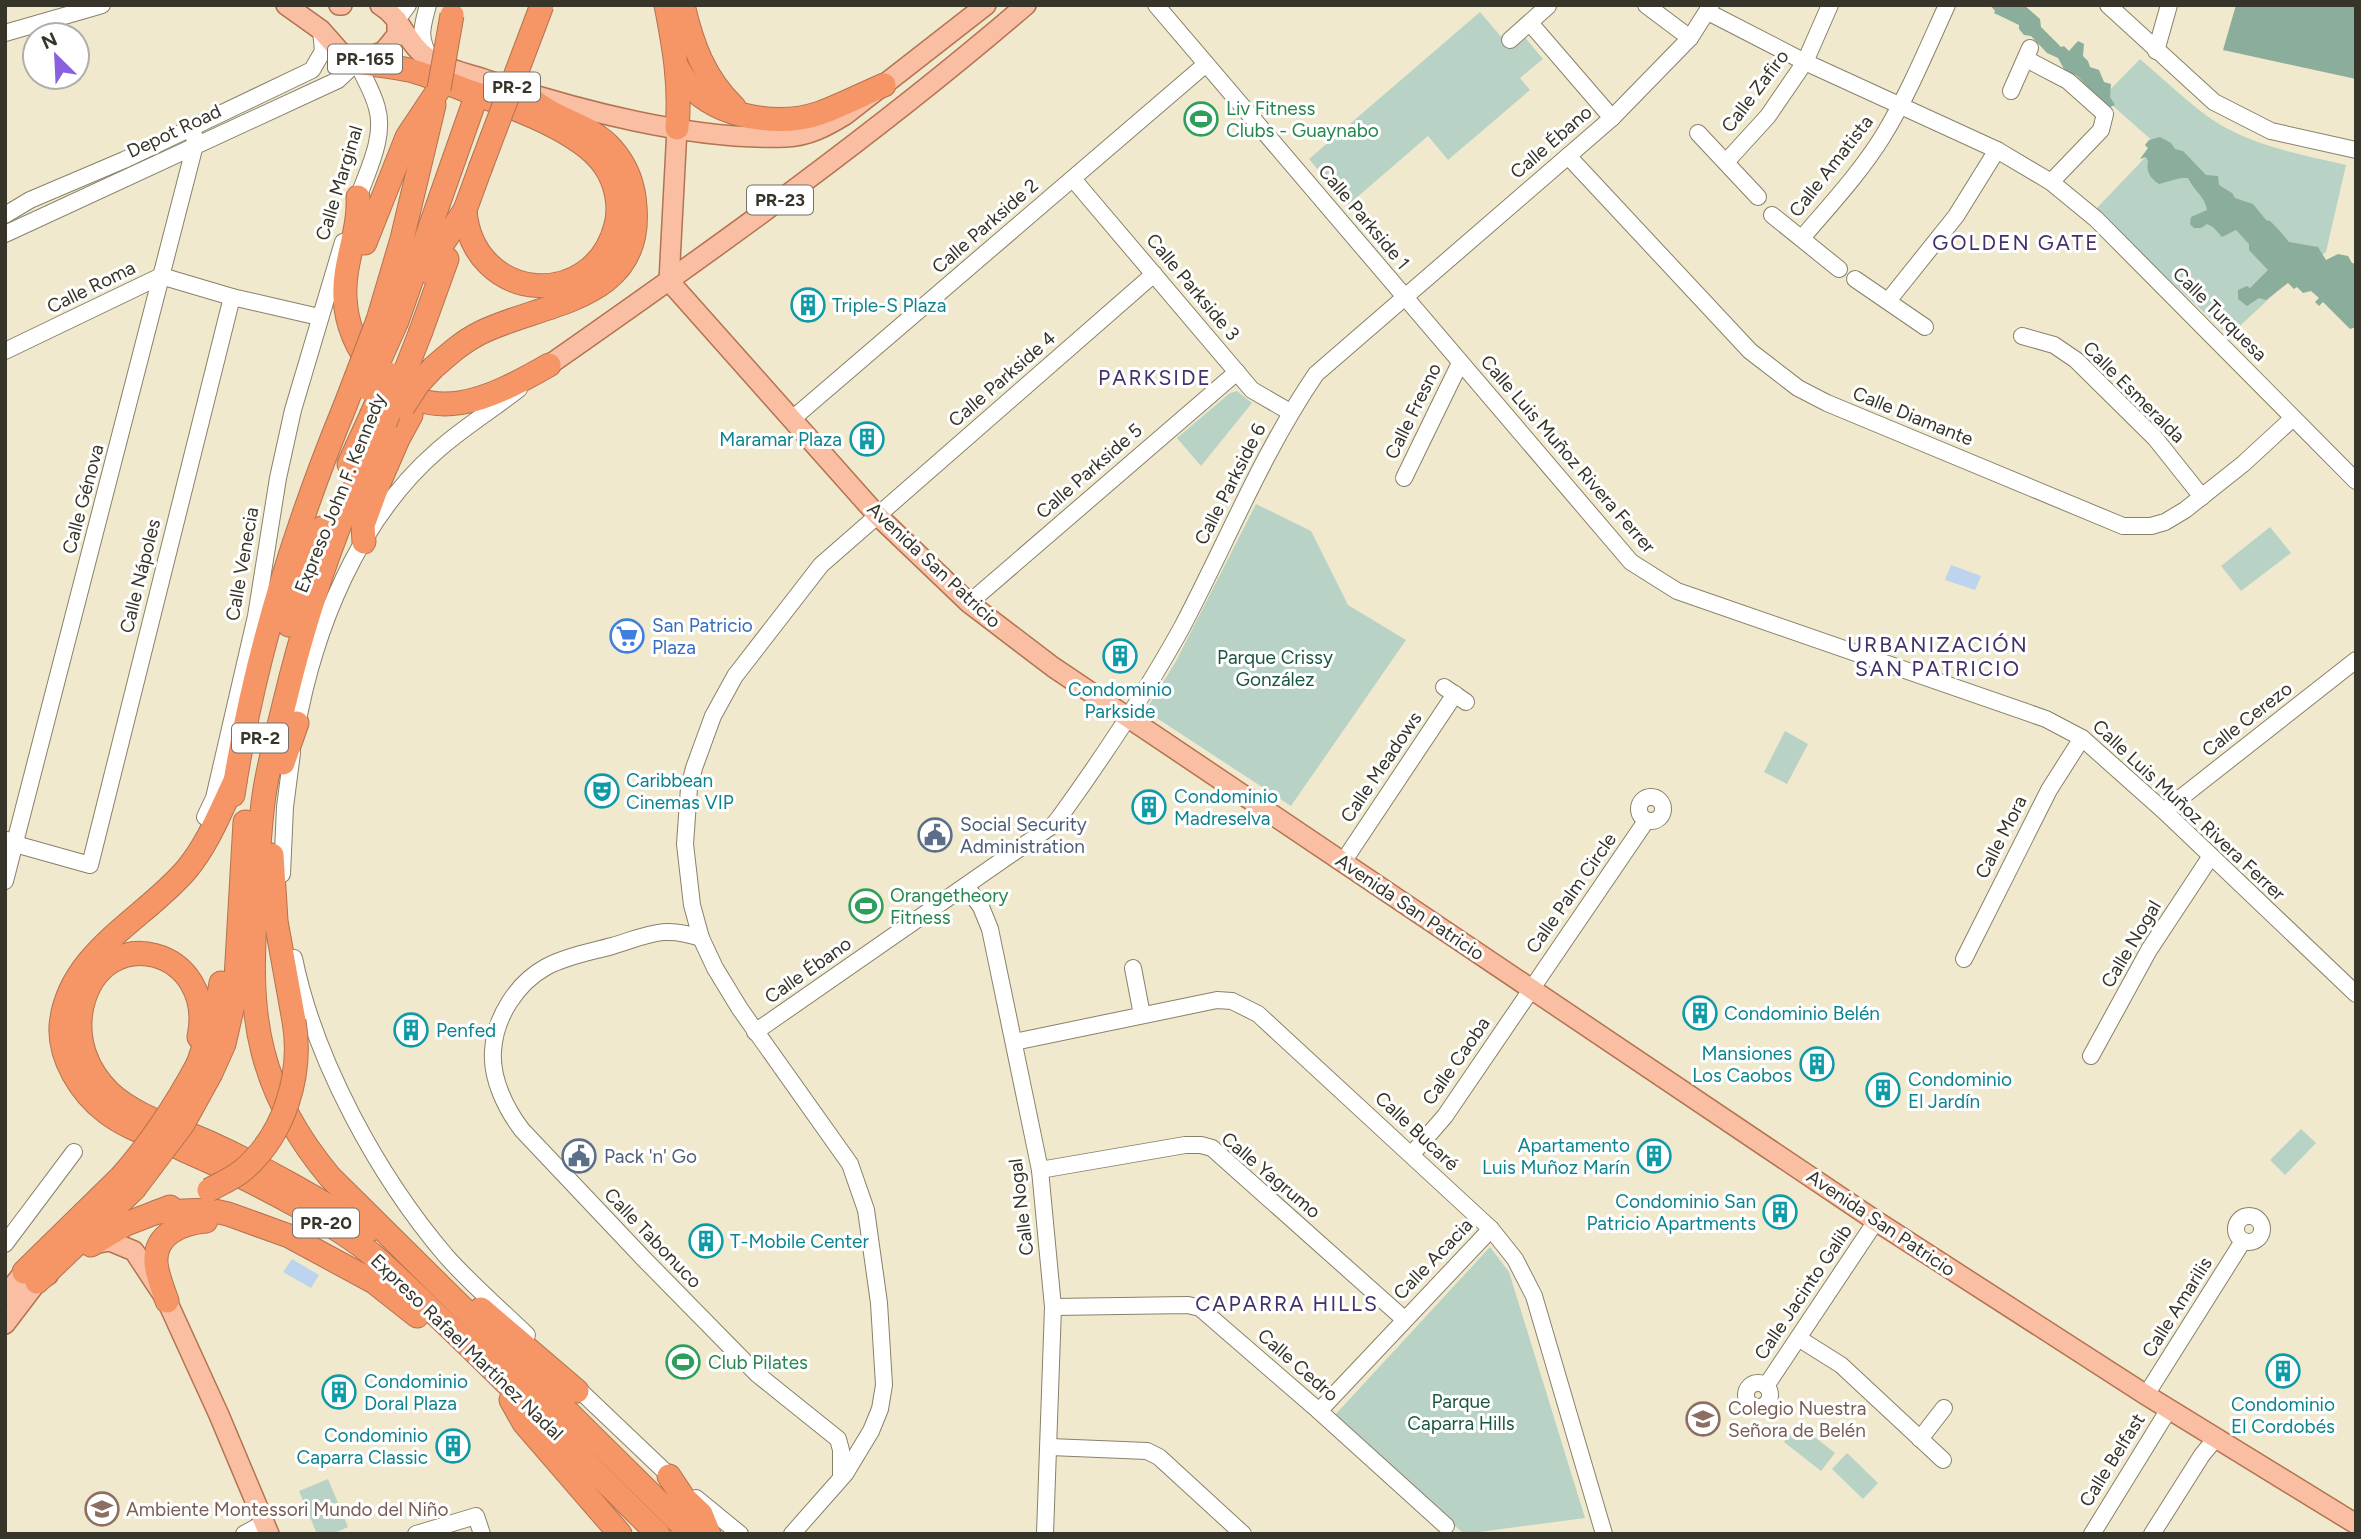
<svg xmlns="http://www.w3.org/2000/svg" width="2361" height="1539" font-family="Figtree,sans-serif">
<rect width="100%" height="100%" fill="#f0e9cd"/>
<g fill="#b8d3c6">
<path d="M1480,12l29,34 14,-11 20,24 -23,19 10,12 -82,70 -20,-24 -80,69 -39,-46z"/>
<path d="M2140,59c25,21 52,48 79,65 39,23 84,31 127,41l-20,87 -28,20 -69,64 -134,-126 62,-65 -54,-48z"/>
<path d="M1237,391l15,12 -51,63 -24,-28 53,-45z"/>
<path d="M1256,504l55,27 37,74 58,35 -115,166 -142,-93 -2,-5 28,-45z"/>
<path d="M2270,527l21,26 -50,38 -20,-25z"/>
<path d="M1785,731l23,13 -21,40 -23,-12z"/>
<path d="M2301,1129l15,14 -31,32 -15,-15z"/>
<path d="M1490,1247l19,25 76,246 -121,16 -130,-118z"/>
<path d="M1798,1424l37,29 -14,18 -37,-29z"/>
<path d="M1847,1453l31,30 -15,16 -31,-30z"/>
<path d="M328,1479l20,48 -16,7h-15l-18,-43z"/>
</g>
<g fill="#8bad9c">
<path d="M1990,5h34l16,14 1,8 20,20 3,-1 5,5 9,-10 6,3 -1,12 5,5 2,6 9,3 5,12 7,2 -1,13 5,8 -7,3 -31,-32 -12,-5 -7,-13 -11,-5 -16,-17 -7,-1 -5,-6v-4l-25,-12 1,-2z"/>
<path d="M2236,5h120v74l-133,-29z"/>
<path d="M2160,137l11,6 4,6 8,2 23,24 12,1 1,9 13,8 3,5 18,6 13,16 4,1c7,7 13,13 19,21l29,5 8,13 12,-6 10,2 4,7 4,1v63l-6,2 -27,-27 -4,4 -4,-4 4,-4 -8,-7 -8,2 -6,-6 -3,2 -6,-6 -22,17 -7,-2 -12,8 -9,-7v-9l9,-4 3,2 18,-18 -19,-20v-6l-13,-14 -14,7 -9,-10 -6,-3 -6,4h-7l-4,-4 1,-7 16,-7c-2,-14 -13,-19 -19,-32h-7l-22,6c-9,-6 -13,-12 -11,-23l-2,-4 -6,2 8,-11 -3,-3 4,-5z"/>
</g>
<g fill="#bcd4ee">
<path d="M1951,565l30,11 -6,14 -30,-10z"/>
<path d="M292,1259l27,16 -8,13 -28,-16z"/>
</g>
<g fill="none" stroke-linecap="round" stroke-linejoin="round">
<defs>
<g id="minor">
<path d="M428,5c-6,23 -10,31 2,53"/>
<path d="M1156,5l475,557 46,29 369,128 36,19 82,73 192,183"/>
<path d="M1646,5l44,33"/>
<path d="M2108,5l106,97 57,29 85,19"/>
<path d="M1708,12l97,50 192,88 54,32 45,37 260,262"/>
<path d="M397,20l11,-15"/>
<path d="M1530,23l82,95"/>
<path d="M5,33l97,-28"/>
<path d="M1510,40l38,-34"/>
<path d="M2156,51l13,-46"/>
<path d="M2026,59l42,22 37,33 -4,16 -50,52"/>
<path d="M2011,91l19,-43"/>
<path d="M1698,133l60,64"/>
<path d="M1568,156l182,195 48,37 29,15 296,123h28l14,-4 20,-12 58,-46 50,-46"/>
<path d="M1726,162l42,-46 37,-54 25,-57"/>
<path d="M1073,179l179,211 38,22"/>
<path d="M5,215l25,-15 94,-40 188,-90 11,-19 -2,-21"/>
<path d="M1772,215l67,54"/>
<path d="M5,234l333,-154 19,-18c6,14 16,30 20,46 9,31 -12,67 -21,96"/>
<path d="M1802,238c28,-33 58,-65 81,-102 25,-41 44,-87 64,-131"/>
<path d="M1855,279l70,48"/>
<path d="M1888,301l68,-85 41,-66"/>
<path d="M2022,336l32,9 22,15 79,78 47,59"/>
<path d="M5,351l156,-75 71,21 87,20"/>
<path d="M791,420l415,-356"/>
<path d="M1404,478l56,-115"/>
<path d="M969,603l268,-231"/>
<path d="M1444,687l22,15"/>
<path d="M296,731c18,-102 62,-212 142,-281 25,-22 54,-40 81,-61"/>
<circle cx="1651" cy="809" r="12"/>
<path d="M2164,811l192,-151"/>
<path d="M205,817l9,-19 42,-182 22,-138 15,-68 50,-168"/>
<path d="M7,840l8,4 75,21 142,-568"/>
<path d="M1343,862l112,-168"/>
<path d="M282,874l3,-67 7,-54"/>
<path d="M5,881l190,-736 -2,-19"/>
<path d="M967,887l14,20 9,22 50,241 13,137 -8,227"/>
<path d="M701,938c-38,-13 -52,-3 -89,8 -21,6 -46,10 -66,21 -29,16 -51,50 -53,84 -2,28 13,58 29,79l122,129 113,115 81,65 3,11v28"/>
<path d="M294,958c21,103 84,218 152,298 25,28 54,53 81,79"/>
<path d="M1964,959l85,-169 33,-52"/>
<path d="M1133,968l9,47"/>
<path d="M755,1032l298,-207 6,-7c44,-61 86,-124 122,-189 45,-85 81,-176 135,-255l296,-256 78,-80 21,-33"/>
<path d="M1014,1042l203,-42 15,1 26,13 233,215 24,30 19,37 70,238"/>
<path d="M2091,1056l58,-106 62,-94"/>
<path d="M1412,1154l33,-38 201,-295"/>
<path d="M1040,1170l145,-25h16l11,3 192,171"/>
<circle cx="2249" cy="1229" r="13"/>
<path d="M5,1244l69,-92"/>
<path d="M1053,1307l135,-2 12,3 119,103 127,115"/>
<path d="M1798,1338l43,27 102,95"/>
<circle cx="1758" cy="1395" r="12"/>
<path d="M573,1384l103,98"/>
<path d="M1766,1386l110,-165"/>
<path d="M2146,1395l97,-154"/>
<path d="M1319,1411l172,-182"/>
<path d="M1920,1439l24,-31"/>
<path d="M1050,1447l97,4 12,6 84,77"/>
<path d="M696,1498l44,36"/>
<path d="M244,1534l20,-11"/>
<path d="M416,1534l60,-18 6,18"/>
<path d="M792,1534l53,-60 26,-43 9,-22 4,-24 -5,-82 -13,-93 -16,-46 -110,-155 -25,-41 -14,-30 -9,-33 -7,-61 4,-56 5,-20 19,-52 22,-40 86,-111 333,-291"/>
<path d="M2092,1534l77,-125"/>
<path d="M2152,1534l50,-79 14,-17"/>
</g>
<g id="major">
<path d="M286,5l35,25 22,25 14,7 27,-11 13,-16v-15"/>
<path d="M339,5h3"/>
<path d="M380,5c22,13 27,40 49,54 15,10 38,14 55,20 89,30 209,62 302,58 23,-1 41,-11 59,-22l141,-110"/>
<path d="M677,128l-8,153 208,234 92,88 84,64 823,554 270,174 210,129"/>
<path d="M549,365c163,-114 326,-230 477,-360"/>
<path d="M93,1244l17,-3 24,10 33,50 52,114 50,119"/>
<path d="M5,1296l19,-24"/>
<path d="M5,1324l32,-42 11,-7"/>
</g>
<g id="highway">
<path d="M666,5c8,41 15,81 11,123"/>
<path d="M683,5c9,39 21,73 51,102"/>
<path d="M357,62c17,3 35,4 52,8 19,5 38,13 56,20 39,14 115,40 139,75 12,17 17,40 12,60 -22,88 -144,78 -151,-15"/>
<path d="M677,67c4,6 7,12 12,18 30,33 90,42 131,28 22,-8 43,-19 64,-28"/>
<path d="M358,197c2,34 -15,66 -13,100 1,27 12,53 30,73 54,60 115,29 174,-5"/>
<path d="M365,243l42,-106 32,-48"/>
<path d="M429,272l8,-20 28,-42 15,-41"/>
<path d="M378,320l24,-81 32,-134"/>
<path d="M397,321l80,-227"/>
<path d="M421,331l26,-72"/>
<path d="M433,368c15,-13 29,-26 47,-35 62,-31 163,-31 155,-126 -1,-21 -9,-42 -23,-58 -20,-23 -50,-27 -73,-44 -6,-4 -11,-9 -16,-14"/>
<path d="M385,423c-45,89 -77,182 -100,278 -7,29 -15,58 -20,88 -6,36 -7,74 -9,111 -3,51 -6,102 7,152 12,47 36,88 67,125l361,357"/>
<path d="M349,464l22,-48"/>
<path d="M364,542l-1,-17 12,-33 23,-53 13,-24"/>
<path d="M289,625l8,-32 25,-65"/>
<path d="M283,763l14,-40"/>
<path d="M235,781c-15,31 -26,61 -48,88 -42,50 -120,84 -126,157 -2,32 20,67 45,86 23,18 54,26 80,39 39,17 78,36 115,57 25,14 52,30 74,49 25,22 49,46 73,69 71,68 140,139 210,208"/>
<path d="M233,795c20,-133 61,-265 112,-389"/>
<path d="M272,855l4,66 18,100"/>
<path d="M199,1037c18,-88 -96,-119 -117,-31 -7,33 4,64 28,87 27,25 67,35 100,50 55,25 107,56 159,87"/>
<path d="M198,1064l18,-53 5,-28"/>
<path d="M211,1073l13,-29 11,-48 10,-174"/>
<path d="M157,1212l53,-2 18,4 61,22 85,46 43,34"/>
<path d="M91,1245l35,-21 44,-17"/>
<path d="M24,1272l97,-95"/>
<path d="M37,1282l97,-93"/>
<path d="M167,1301c-4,-12 -10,-26 -11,-38 -2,-29 26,-40 50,-42"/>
<path d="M481,1309l96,82"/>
<path d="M511,1400l13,23 96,111"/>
<path d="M669,1476l14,21 18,17 8,20"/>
</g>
</defs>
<use href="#minor" stroke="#888169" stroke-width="18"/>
<use href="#major" stroke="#b37350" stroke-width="22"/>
<use href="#highway" stroke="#b37350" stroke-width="25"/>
<use href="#minor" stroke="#fff" stroke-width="16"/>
<use href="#major" stroke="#fabfa3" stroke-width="19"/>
<use href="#highway" stroke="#f69565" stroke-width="23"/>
<defs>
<g id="highway-bridge">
<path d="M439,89l13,-74"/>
<path d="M480,169l62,-164"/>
<path d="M367,388l30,-67"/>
<path d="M345,406l33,-86"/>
<path d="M403,407l15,-23 15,-16"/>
<path d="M371,416l18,-42"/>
<path d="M385,423l36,-92"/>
<path d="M121,1177c31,-35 55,-72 77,-113"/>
<path d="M134,1189l49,-65 28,-51"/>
<path d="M209,1190c11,-6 23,-11 33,-19 43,-36 61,-97 52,-150"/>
</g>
</defs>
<use href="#highway-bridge" stroke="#b37350" stroke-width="25" stroke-linecap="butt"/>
<use href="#highway-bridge" stroke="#f69565" stroke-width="23"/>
</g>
<defs>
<symbol id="stadium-ring" viewBox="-11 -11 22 22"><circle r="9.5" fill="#fff" stroke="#2e9e5b" stroke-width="1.5"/><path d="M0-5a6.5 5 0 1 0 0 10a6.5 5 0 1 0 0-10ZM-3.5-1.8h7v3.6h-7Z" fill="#2e9e5b"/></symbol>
<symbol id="building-ring" viewBox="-11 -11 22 22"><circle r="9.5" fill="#fff" stroke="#0f9aa8" stroke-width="1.5"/><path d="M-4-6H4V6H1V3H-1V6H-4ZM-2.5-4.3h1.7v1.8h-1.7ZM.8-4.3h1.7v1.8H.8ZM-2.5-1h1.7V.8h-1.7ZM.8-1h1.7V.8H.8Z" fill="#0f9aa8"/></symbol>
<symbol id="supermarket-ring" viewBox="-11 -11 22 22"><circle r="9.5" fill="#fff" stroke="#3f7fe0" stroke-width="1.5"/><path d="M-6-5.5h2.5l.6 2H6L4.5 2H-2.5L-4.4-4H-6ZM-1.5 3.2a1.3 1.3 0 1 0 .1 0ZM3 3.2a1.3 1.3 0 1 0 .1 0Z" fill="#3f7fe0"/></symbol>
<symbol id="theatre-ring" viewBox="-11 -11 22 22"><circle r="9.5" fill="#fff" stroke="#0f9aa8" stroke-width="1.5"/><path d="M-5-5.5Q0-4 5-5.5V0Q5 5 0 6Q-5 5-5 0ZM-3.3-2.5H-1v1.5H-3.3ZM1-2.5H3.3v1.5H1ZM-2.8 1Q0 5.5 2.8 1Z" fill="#0f9aa8"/></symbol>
<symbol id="civic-ring" viewBox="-11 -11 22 22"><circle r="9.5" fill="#fff" stroke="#5c6f8a" stroke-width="1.5"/><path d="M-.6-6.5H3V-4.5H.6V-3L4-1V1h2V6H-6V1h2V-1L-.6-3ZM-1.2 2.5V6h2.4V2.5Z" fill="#5c6f8a"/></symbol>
<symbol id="school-ring" viewBox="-11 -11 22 22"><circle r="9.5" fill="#fff" stroke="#8d6e63" stroke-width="1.5"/><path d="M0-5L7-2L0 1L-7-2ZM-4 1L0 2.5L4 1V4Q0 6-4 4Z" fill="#8d6e63"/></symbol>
</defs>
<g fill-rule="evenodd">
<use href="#stadium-ring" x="1182" y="100" width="38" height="38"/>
<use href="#building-ring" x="789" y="286" width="38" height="38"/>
<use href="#building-ring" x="848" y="420" width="38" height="38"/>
<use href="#supermarket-ring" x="608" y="617" width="38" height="38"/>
<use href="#building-ring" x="1101" y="637" width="38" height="38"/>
<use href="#theatre-ring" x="583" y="772" width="38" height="38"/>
<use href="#building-ring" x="1130" y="788" width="38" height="38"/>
<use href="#civic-ring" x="916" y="816" width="38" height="38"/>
<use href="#stadium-ring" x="847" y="887" width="38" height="38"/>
<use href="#building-ring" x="1681" y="994" width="38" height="38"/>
<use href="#building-ring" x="392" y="1011" width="38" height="38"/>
<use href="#building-ring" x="1798" y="1045" width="38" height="38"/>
<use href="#building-ring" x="1864" y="1071" width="38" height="38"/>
<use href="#civic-ring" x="560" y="1137" width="38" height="38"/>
<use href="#building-ring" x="1635" y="1137" width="38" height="38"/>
<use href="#building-ring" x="1761" y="1193" width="38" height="38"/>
<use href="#building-ring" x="687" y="1222" width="38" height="38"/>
<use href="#stadium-ring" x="664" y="1343" width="38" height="38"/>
<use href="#building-ring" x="2264" y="1352" width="38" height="38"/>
<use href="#building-ring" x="320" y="1373" width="38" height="38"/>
<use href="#school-ring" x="1684" y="1400" width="38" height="38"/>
<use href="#building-ring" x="434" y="1427" width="38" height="38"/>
<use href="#school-ring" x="83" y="1490" width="38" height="38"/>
</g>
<g text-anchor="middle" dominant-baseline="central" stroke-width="6" stroke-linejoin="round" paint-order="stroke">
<g fill="#fff" stroke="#737169" stroke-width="2">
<rect x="328" y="44.5" width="74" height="29" rx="5"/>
<rect x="484" y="72.5" width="56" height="29" rx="5"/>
<rect x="747" y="185.5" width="66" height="29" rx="5"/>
<rect x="232" y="723.5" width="56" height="29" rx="5"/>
<rect x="293" y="1208.5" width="66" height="29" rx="5"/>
</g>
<g font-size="18" font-weight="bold" fill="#373429">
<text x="365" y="59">PR-165</text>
<text x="512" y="87">PR-2</text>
<text x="780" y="200">PR-23</text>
<text x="260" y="738">PR-2</text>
<text x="326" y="1223">PR-20</text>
</g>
<g font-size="19" fill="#373429" stroke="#fff">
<text transform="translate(1755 91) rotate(-53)">Calle Zafiro</text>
<text transform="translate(174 131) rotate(-25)">Depot Road</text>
<text transform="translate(1551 142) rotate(-41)">Calle Ébano</text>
<text transform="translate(1831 166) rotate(-52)">Calle Amatista</text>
<text transform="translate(339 183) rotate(-73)">Calle Marginal</text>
<text transform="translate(1364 217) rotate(50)">Calle Parkside 1</text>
<text transform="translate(985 226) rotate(-41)">Calle Parkside 2</text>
<text transform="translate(91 287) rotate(-26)">Calle Roma</text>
<text transform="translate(1193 287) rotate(50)">Calle Parkside 3</text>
<text transform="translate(2220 314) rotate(45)">Calle Turquesa</text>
<text transform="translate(1002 379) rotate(-41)">Calle Parkside 4</text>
<text transform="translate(2134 392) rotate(45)">Calle Esmeralda</text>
<text transform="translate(1413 411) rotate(-64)">Calle Fresno</text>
<text transform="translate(1913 416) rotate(22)">Calle Diamante</text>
<text transform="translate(1568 454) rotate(49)">Calle Luis Muñoz Rivera Ferrer</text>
<text transform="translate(1089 471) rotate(-41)">Calle Parkside 5</text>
<text transform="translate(1230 484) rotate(-63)">Calle Parkside 6</text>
<text transform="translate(340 493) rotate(-68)">Expreso John F. Kennedy</text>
<text transform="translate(83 499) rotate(-75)">Calle Génova</text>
<text transform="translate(242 564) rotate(-80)">Calle Venecia</text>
<text transform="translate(934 565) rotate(43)">Avenida San Patricio</text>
<text transform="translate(140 576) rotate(-76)">Calle Nápoles</text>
<text transform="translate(2247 719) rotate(-38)">Calle Cerezo</text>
<text transform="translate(1381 767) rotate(-56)">Calle Meadows</text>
<text transform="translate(2189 810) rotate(43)">Calle Luis Muñoz Rivera Ferrer</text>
<text transform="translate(2001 837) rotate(-63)">Calle Mora</text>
<text transform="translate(1571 893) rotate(-55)">Calle Palm Circle</text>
<text transform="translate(1410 907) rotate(34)">Avenida San Patricio</text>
<text transform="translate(2131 944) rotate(-59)">Calle Nogal</text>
<text transform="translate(808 970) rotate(-35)">Calle Ébano</text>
<text transform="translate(1456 1061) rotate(-55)">Calle Caoba</text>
<text transform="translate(1417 1131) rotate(43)">Calle Bucaré</text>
<text transform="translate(1271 1175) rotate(40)">Calle Yagrumo</text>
<text transform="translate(1021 1207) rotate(-97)">Calle Nogal</text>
<text transform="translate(1881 1223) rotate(34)">Avenida San Patricio</text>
<text transform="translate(653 1238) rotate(46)">Calle Tabonuco</text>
<text transform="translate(1433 1259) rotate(-46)">Calle Acacia</text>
<text transform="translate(1803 1292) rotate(-56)">Calle Jacinto Galib</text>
<text transform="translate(2177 1307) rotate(-58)">Calle Amarilis</text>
<text transform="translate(467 1347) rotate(44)">Expreso Rafael Martínez Nadal</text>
<text transform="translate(1298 1365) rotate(41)">Calle Cedro</text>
<text transform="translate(2112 1460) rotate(-58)">Calle Belfast</text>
</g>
<g font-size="19" fill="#27864d" stroke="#fff" text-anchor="start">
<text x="1226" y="108">Liv Fitness<tspan x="1226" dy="22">Clubs - Guaynabo</tspan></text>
<text x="890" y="895">Orangetheory<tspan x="890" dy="22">Fitness</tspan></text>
<text x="708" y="1362">Club Pilates</text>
</g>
<g font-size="19" fill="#0d838f" stroke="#fff" text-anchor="start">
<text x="832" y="305">Triple-S Plaza</text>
<text x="842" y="439" text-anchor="end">Maramar Plaza</text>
<text x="1120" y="689" text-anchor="middle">Condominio<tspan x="1120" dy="22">Parkside</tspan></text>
<text x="626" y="780">Caribbean<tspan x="626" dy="22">Cinemas VIP</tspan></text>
<text x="1174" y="796">Condominio<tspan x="1174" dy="22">Madreselva</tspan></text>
<text x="1724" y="1013">Condominio Belén</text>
<text x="436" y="1030">Penfed</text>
<text x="1792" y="1053" text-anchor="end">Mansiones<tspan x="1792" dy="22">Los Caobos</tspan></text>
<text x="1908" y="1079">Condominio<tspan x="1908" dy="22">El Jardín</tspan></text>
<text x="1630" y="1145" text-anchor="end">Apartamento<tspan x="1630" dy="22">Luis Muñoz Marín</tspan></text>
<text x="1756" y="1201" text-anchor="end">Condominio San<tspan x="1756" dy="22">Patricio Apartments</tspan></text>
<text x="730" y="1241">T-Mobile Center</text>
<text x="364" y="1381">Condominio<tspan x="364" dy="22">Doral Plaza</tspan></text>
<text x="2283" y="1404" text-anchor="middle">Condominio<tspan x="2283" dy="22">El Cordobés</tspan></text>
<text x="428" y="1435" text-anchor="end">Condominio<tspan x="428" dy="22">Caparra Classic</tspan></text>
</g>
<g font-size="19" fill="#366cbe" stroke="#fff" text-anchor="start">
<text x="652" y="625">San Patricio<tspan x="652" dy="22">Plaza</tspan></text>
</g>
<g font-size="19" fill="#19563f" stroke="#fff">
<text x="1275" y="657">Parque Crissy<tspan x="1275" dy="22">González</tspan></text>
<text x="1461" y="1401">Parque<tspan x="1461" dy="22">Caparra Hills</tspan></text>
</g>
<g font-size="19" fill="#4e5e75" stroke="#fff" text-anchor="start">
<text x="960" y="824">Social Security<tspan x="960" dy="22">Administration</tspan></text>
<text x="604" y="1156">Pack 'n' Go</text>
</g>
<g font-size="19" fill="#785e54" stroke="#fff" text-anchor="start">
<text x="1728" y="1408">Colegio Nuestra<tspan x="1728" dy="22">Señora de Belén</tspan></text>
<text x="126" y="1509">Ambiente Montessori Mundo del Niño</text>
</g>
<g font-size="21" letter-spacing="2" fill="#42306b" stroke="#fff">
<text x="2016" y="242">GOLDEN GATE</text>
<text x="1155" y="377">PARKSIDE</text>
<text x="1938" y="644">URBANIZACIÓN<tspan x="1938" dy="24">SAN PATRICIO</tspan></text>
<text x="1287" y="1303">CAPARRA HILLS</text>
</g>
</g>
<rect width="2361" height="1539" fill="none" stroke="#373429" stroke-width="14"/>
<g transform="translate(56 56) rotate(336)"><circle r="33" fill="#ffffff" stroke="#afaea9" stroke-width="2"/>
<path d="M0-5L12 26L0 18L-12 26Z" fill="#8961dc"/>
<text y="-10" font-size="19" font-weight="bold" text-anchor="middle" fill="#373429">N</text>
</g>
</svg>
